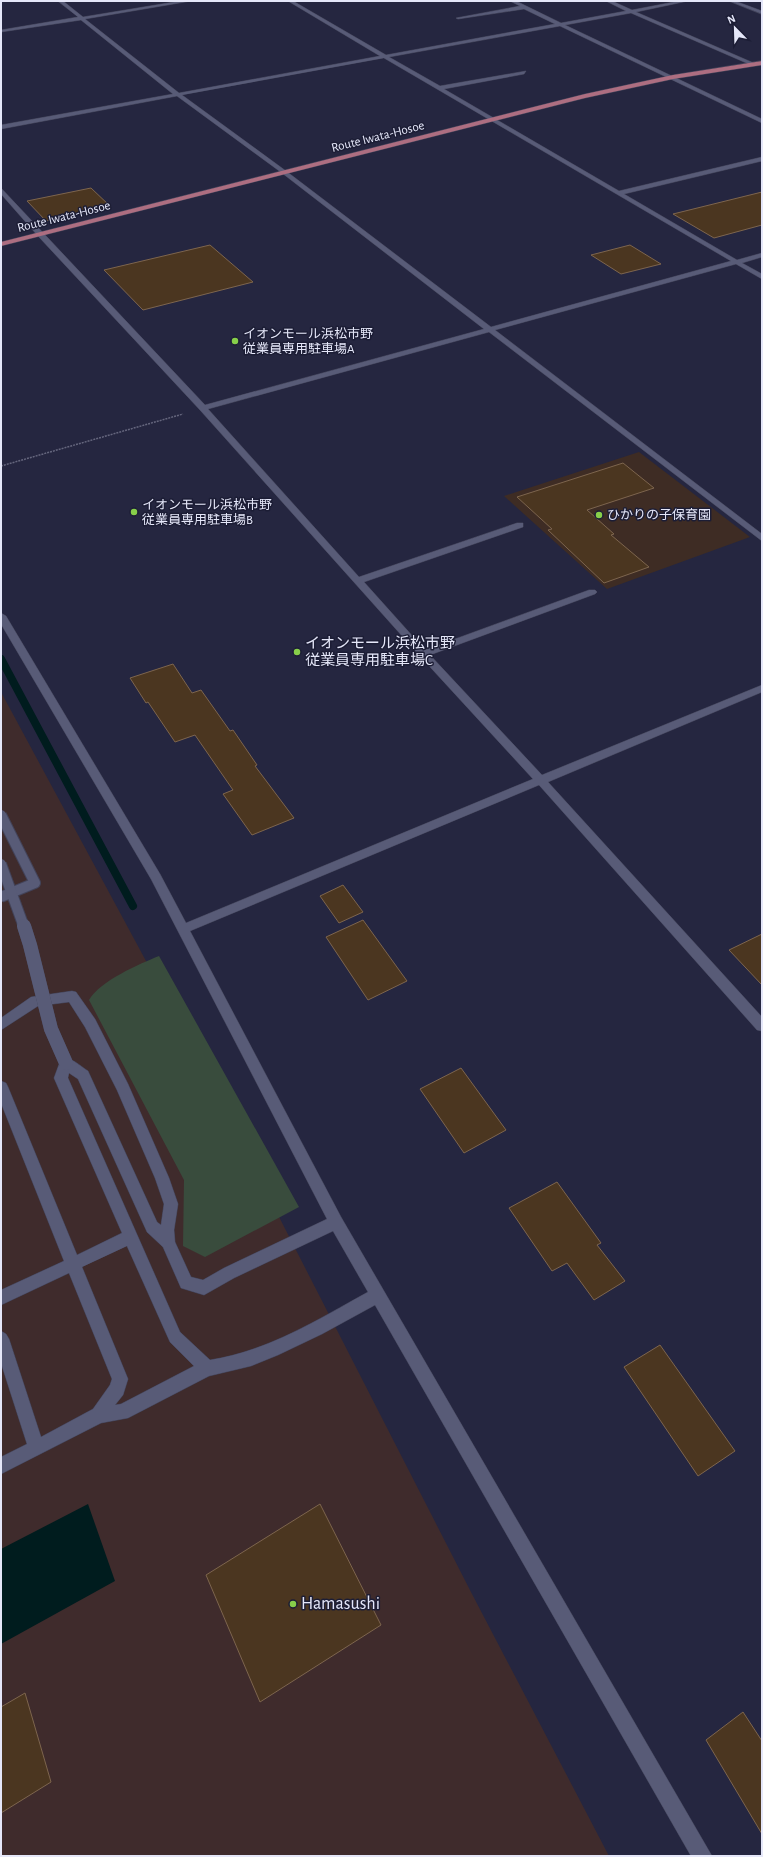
<svg xmlns="http://www.w3.org/2000/svg" width="763" height="1857" font-family="'Alegreya Sans','Noto Sans JP',sans-serif">
<rect width="100%" height="100%" fill="#252640"/>
<path fill="#3f2b2c" d="M1,692l186,345 285,557 137,262h-608z"/>
<path fill="#3e2c24" d="M639,452l111,85 -143,52 -103,-93z"/>
<path fill="#394c3d" d="M159,956l140,251 -94,50 -22,-11 1,-66 -95,-180c11,-19 50,-36 70,-44z"/>
<path fill="#001c1e" d="M88,1504l27,77 -114,63v-95z"/>
<g fill="none" stroke-linecap="round" stroke-linejoin="round">
<path stroke="#001c1e" stroke-width="8" d="M1,659l132,247"/>
</g>
<g fill="#4b3620" stroke="#7d654e">
<path d="M91,188l20,19 -65,14 -19,-20z"/>
<path d="M762,192v33l-48,13 -41,-24z"/>
<path d="M210,245l43,37 -110,28 -39,-40z"/>
<path d="M630,245l31,19 -40,10 -30,-19z"/>
<path d="M623,463l31,25 -67,22 27,24 -3,1 38,32 -45,16 -56,-53 4,-1 -35,-32z"/>
<path d="M173,664l19,29 9,-3 29,41 3,-1 24,35 -2,1 39,52 -42,17 -29,-41 10,-4 -38,-55 -20,7 -27,-40 -2,1 -16,-25z"/>
<path d="M343,885l20,27 -24,11 -19,-27z"/>
<path d="M363,920l44,61 -39,19 -42,-63z"/>
<path d="M762,934v51l-33,-35z"/>
<path d="M461,1068l45,62 -42,23 -44,-64z"/>
<path d="M557,1182l44,61 -4,2 28,36 -31,19 -27,-37 -15,8 -43,-63z"/>
<path d="M660,1345l75,106 -37,25 -74,-109z"/>
<path d="M320,1504l61,121 -121,77 -54,-127z"/>
<path d="M25,1693l26,89 -50,31v-106z"/>
<path d="M743,1712l19,29v93l-56,-94z"/>
</g>
<g fill="none" stroke-linecap="round" stroke-linejoin="round">
<defs>
<g id="minor">
<path d="M58,1h5l20,16 97,-16h11l-106,18 94,74 201,-37 -92,-55h5l93,54 169,-31 -31,-15 -66,10 -2,-1 64,-12 -10,-5h6l45,22 65,-12 -20,-10h6l20,9 47,-9h9l-52,11 120,52 -5,1 -120,-52 -66,12 197,94v4l-202,-97 -171,31 51,29 86,-15 -2,3 -80,15 175,102 143,-34v4l-138,33 113,66 25,-7v4l-20,6 20,11v5l-26,-15 -241,66 267,204v7l-273,-209 -281,77 151,168 158,-54h6v4l-159,55 61,68 164,-60h6l2,2 -2,2 -165,61 112,120 220,-90v7l-214,90 214,235v14l-5,-1 -218,-245 -349,146 151,286 371,639h-21l-316,-551 -53,29 -44,21 -27,11 -42,10 -81,42 -27,5 -100,51v-17l26,-13 -26,-81v-32l5,3 3,5 32,98 52,-28 17,-24 2,-6 -43,-106 -68,32v-15l63,-29 -63,-158v-22l5,2 2,4 69,168 45,-22 -68,-155 7,-19c10,-3 19,7 27,12l69,151 4,3 3,-21 -9,-26 -38,-88 -32,-63 -16,-25 -31,4 -37,24v-12l30,-21 41,-6 4,1 19,27 33,65 41,94 9,26 -4,26 1,12 16,35 12,3 21,-12 103,-49 -176,-340 -150,-255v-11l5,3 154,258 26,49 347,-144 -113,-123 -220,-246 -162,-174 -37,-42v-6l204,217 279,-76 -202,-156 -105,-77 -176,33v-4l172,-31 -92,-74 -80,12v-2l77,-13zM384,58l347,203 -240,66 -205,-156 -104,-76zM69,1073l9,6 69,153 16,15 18,41 23,7 30,-17 99,-47 35,61c-51,28 -100,59 -158,68l-30,-28 -112,-254zM127,1246l43,96 24,24 -73,38 -6,1 8,-10 5,-16 -46,-112z"/>
<path d="M729,1h6l27,10v3z"/>
</g>
<path id="major" d="M762,61v4l-89,14 -88,19 -584,148v-4l584,-148 88,-19z"/>
</defs>
<use href="#minor" stroke="#424359" stroke-width="1"/>
<use href="#major" stroke="#424359" stroke-width="1"/>
<path stroke="#65667d" stroke-width="1.5" stroke-dasharray="2 1" stroke-linecap="butt" d="M1,466l182,-52"/>
<use href="#minor" fill="#585b77" fill-rule="evenodd"/>
<use href="#major" fill="#ad6e81" fill-rule="evenodd"/>
<defs>
<g id="minor-bridge-far1">
<path d="M1,815l34,68 -34,14"/>
<path d="M1,864l23,63"/>
</g>
<path id="minor-bridge" d="M24,926l6,19 21,84 15,34"/>
</defs>
<use href="#minor-bridge-far1" stroke="#424359" stroke-width="12" stroke-linecap="butt"/>
<use href="#minor-bridge" stroke="#424359" stroke-width="14" stroke-linecap="butt"/>
<use href="#minor-bridge-far1" stroke="#585b77" stroke-width="10"/>
<use href="#minor-bridge" stroke="#585b77" stroke-width="14"/>
</g>
<g fill="#87cf4a" stroke="#1c1d35" stroke-width="1.5">
<circle cx="235" cy="341" r="4"/>
<circle cx="134" cy="512" r="4"/>
<circle cx="599" cy="515" r="4"/>
<circle cx="297" cy="652" r="4"/>
<circle cx="293" cy="1604" r="4"/>
</g>
<g text-anchor="middle" dominant-baseline="central" stroke-width="3" stroke-linejoin="round" paint-order="stroke">
<g font-size="13" fill="#e5e7f9" stroke="#1c1d35">
<text transform="translate(378 137) rotate(-14)">Route Iwata-Hosoe</text>
<text transform="translate(64 217) rotate(-14)">Route Iwata-Hosoe</text>
</g>
<g font-size="13" fill="#e5e7f9" stroke="#1c1d35" text-anchor="start">
<text x="243" y="334">イオンモール浜松市野<tspan x="243" dy="15">従業員専用駐車場A</tspan></text>
<text x="142" y="505">イオンモール浜松市野<tspan x="142" dy="15">従業員専用駐車場B</tspan></text>
<text x="607" y="515">ひかりの子保育園</text>
</g>
<g font-size="15" fill="#e5e7f9" stroke="#1c1d35" text-anchor="start">
<text x="305" y="643">イオンモール浜松市野<tspan x="305" dy="17">従業員専用駐車場C</tspan></text>
</g>
<g font-size="18" fill="#e5e7f9" stroke="#1c1d35" text-anchor="start">
<text x="301" y="1604">Hamasushi</text>
</g>
</g>
<rect width="763" height="1857" fill="none" stroke="#e5e7f9" stroke-width="4"/>
<g transform="translate(735 28) rotate(337)" stroke="#1c1d35" stroke-width="3" paint-order="stroke">
<path d="M0-3L7 15L0 10L-7 15Z" fill="#e5e7f9"/>
<text y="-6" font-size="11" font-weight="bold" text-anchor="middle" fill="#e5e7f9">N</text>
</g>
</svg>
